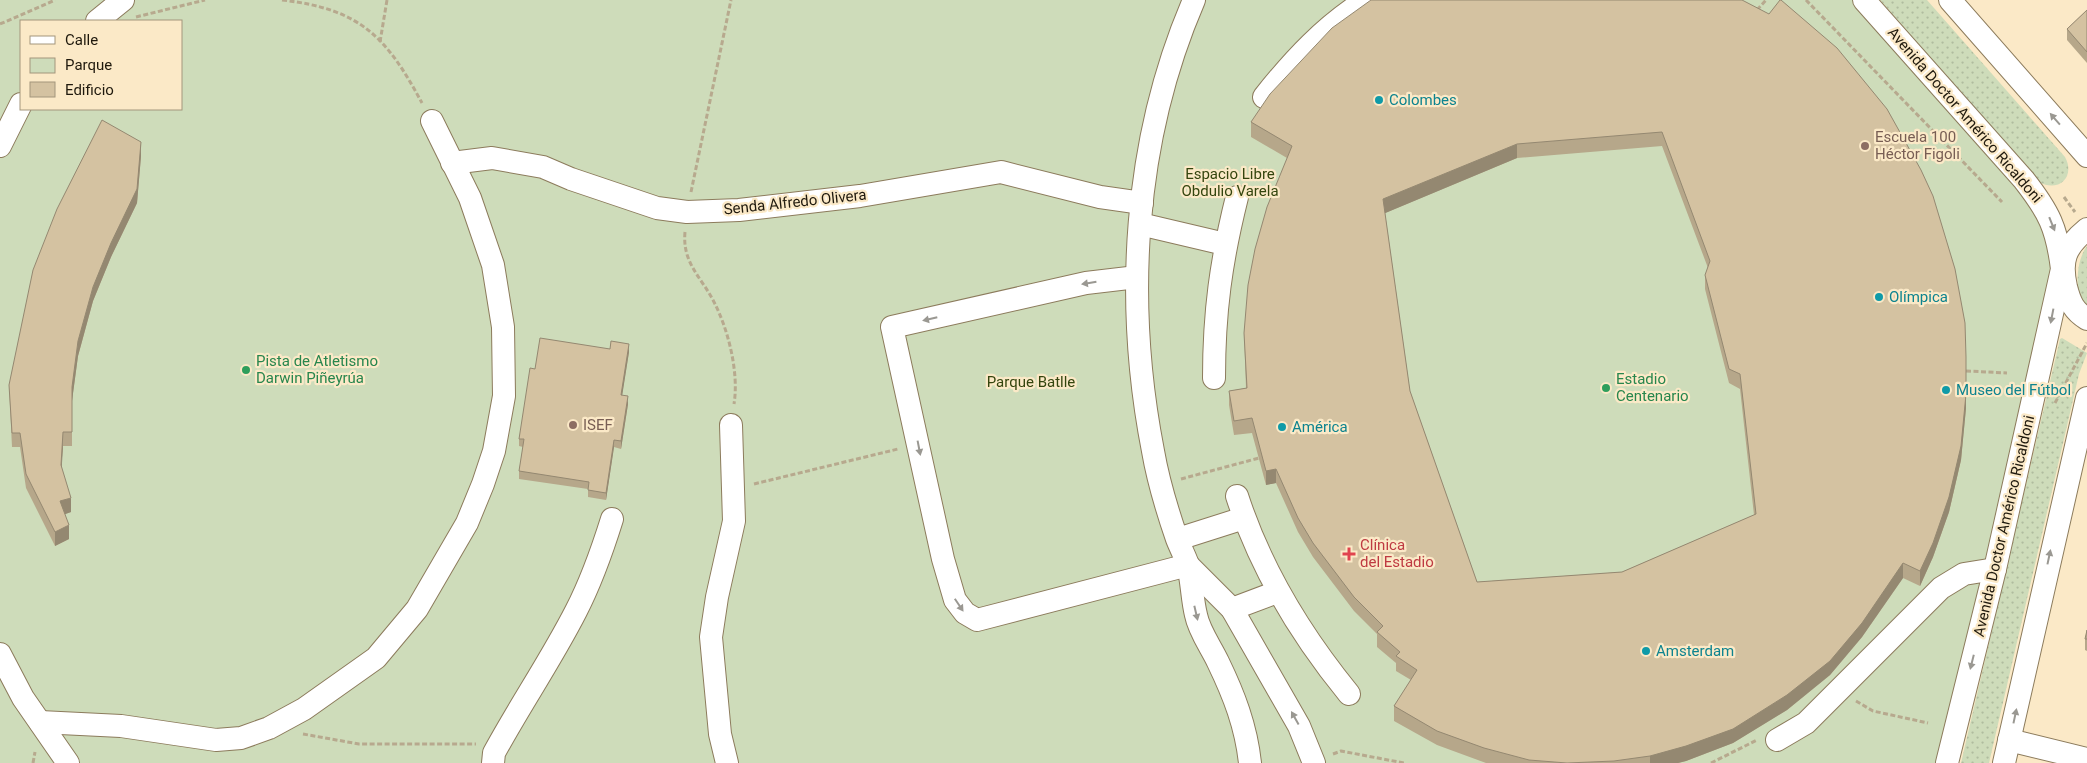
<svg xmlns="http://www.w3.org/2000/svg" width="2087" height="763" font-family="Roboto,sans-serif">
<defs>
<pattern id="grass-dots" width="8" height="8" patternUnits="userSpaceOnUse" patternTransform="scale(1.25)"><rect width="8" height="8" fill="#cedcba"/><path d="M2 2h.1M6 6h.1" fill="none" stroke="#b0bc9f" stroke-width="1.8" stroke-linecap="round"/></pattern>
</defs>
<rect width="100%" height="100%" fill="#fbe9c7"/>
<g fill="url(#grass-dots)">
<path d="M1880,0h47l138,157c11,20 -7,36 -26,25z"/>
<path d="M2087,246v62c-14,-13 -11,-48 0,-62z"/>
<path d="M2062,338l25,15 -8,21 -90,389h-28l99,-424z"/>
</g>
<path fill="#cedcba" fill-rule="evenodd" d="M0,0h1864l160,180 35,66 -112,517h-1947zM21,21h160v88h-160z"/>
<g fill="none" stroke-linecap="round" stroke-linejoin="round">
<defs>
<g id="minor">
<path d="M1194,0c-61,141 -70,302 -41,451 5,29 14,59 24,88 3,8 8,17 11,26 4,16 4,34 8,50 3,16 15,32 22,47 16,33 28,64 32,101"/>
<path d="M1864,0l160,180c25,32 33,48 38,89l-67,300 -48,194"/>
<path d="M1950,0l137,156"/>
<path d="M97,21l26,-21"/>
<path d="M1264,97c30,-38 61,-71 102,-97"/>
<path d="M0,146l21,-42"/>
<path d="M452,163l40,-5 51,9 28,12 86,29 30,4 52,-2 121,-14 141,-24 99,25 42,6"/>
<path d="M1140,224l85,20"/>
<path d="M2087,229c-22,18 -27,31 -21,58 4,16 8,24 21,32"/>
<path d="M1137,277l-51,6 -194,44 51,232 12,41 10,13 12,7 211,-55"/>
<path d="M1214,378c0,-66 7,-117 23,-181"/>
<path d="M1237,496c24,74 63,138 112,198"/>
<path d="M1178,539l66,-21"/>
<path d="M1188,565l44,44 67,117 15,37"/>
<path d="M1232,609l45,-17"/>
<path d="M0,654l23,44 45,65"/>
<path d="M40,722l81,4 95,14 25,-2 28,-10 35,-19 72,-51 41,-49 50,-86 16,-39 11,-33 10,-55 -1,-69 -10,-62 -23,-67 -38,-77"/>
<path d="M1777,740l29,-17 135,-135 23,-14 31,-5"/>
<path d="M2009,740l78,19"/>
<path d="M493,763l1,-10c26,-48 57,-93 82,-142 15,-29 26,-60 36,-92"/>
<path d="M727,763l-7,-29 -9,-97 6,-40 17,-76 -3,-96"/>
<path d="M2004,763l83,-365"/>
</g>
</defs>
<use href="#minor" stroke="#8c7b5c" stroke-width="24"/>
<g stroke="#b7a98e" stroke-width="3" stroke-dasharray="5 2.5" stroke-linecap="butt">
<path d="M282,0c78,9 104,36 140,103"/>
<path d="M1806,0l196,202"/>
<path d="M1757,10l9,-10"/>
<path d="M136,17l69,-17"/>
<path d="M0,24l55,-24"/>
<path d="M380,42l7,-42"/>
<path d="M691,192l40,-192"/>
<path d="M2064,197l11,15"/>
<path d="M685,232c-3,32 17,45 30,72 14,28 24,70 19,100"/>
<path d="M1966,371l41,2"/>
<path d="M2055,403l32,-60"/>
<path d="M1181,479l78,-21"/>
<path d="M754,484l144,-35"/>
<path d="M1856,701l17,10 55,12"/>
<path d="M303,734l56,10h117"/>
<path d="M1333,754l8,-3 63,12"/>
<path d="M33,763l2,-11"/>
<path d="M1711,763l46,-23"/>
</g>
<use href="#minor" stroke="#fff" stroke-width="22"/>
</g>
<g fill="#b6a78a" fill-rule="evenodd">
<path d="M1742,0l224,408 -5,52 -12,52 -16,45 -13,29 -17,-8 -41,59 -32,38 -43,35 -54,33 -47,18 -8,2h-192l-49,-18 -43,-24v-15l17,-26 -15,-9v-8l-19,-16v-13l-23,-23 -41,-54 -15,-25 -22,-49 -10,2 -14,-52 -18,2 -5,-30v-14l17,-3 -2,-55 43,-175 -36,-21v-15zM1662,146l46,122 -3,7v14l24,94 11,6 14,126 -132,57 -145,10 -67,-191 -25,-178 132,-55z"/>
<path d="M2087,10v53l-20,-23v-11z"/>
<path d="M141,156l-4,47 -26,54 -18,44 -15,55 -6,44v46h-9l-2,22 10,44 -6,2 4,25 -14,7 -29,-58 -6,-41h-8l-3,-62z"/>
<path d="M610,349l19,3 -7,43 6,9 -7,45 -7,-2 -8,53 -18,-3v-8l-69,-10v-8l4,-24 -4,-1v-7l16,-70z"/>
<path d="M2087,630v21l-2,-1v-11z"/>
</g>
<g fill="#948871">
<path d="M141,142v14l-4,47 -26,54 -18,44 -15,55 -6,45v-14l6,-46 15,-54z"/>
<path d="M1517,144v14l-134,56v-15z"/>
<path d="M629,344v8l-8,51v-8z"/>
<path d="M1966,357v51l-5,52 -12,52 -16,45 -13,29v-15z"/>
<path d="M628,396v8l-7,45v-8z"/>
<path d="M63,432v14l-2,34v-15z"/>
<path d="M614,440v7l-8,53v-7z"/>
<path d="M1276,469v14l-10,2v-14z"/>
<path d="M71,498v14l-11,4v-15z"/>
<path d="M69,525v14l-14,7v-14z"/>
<path d="M1903,563v15l-41,59 -32,38 -43,35 -54,33 -47,18 -8,2h-28v-7z"/>
</g>
<g fill="#d4c2a1" stroke="#948871" fill-rule="evenodd">
<path d="M1371,0h371l27,14 11,-14h1l56,48 50,61 34,61 12,26 22,73 10,54 1,34v37l-5,52 -12,51 -16,46 -13,28 -17,-8 -41,60 -32,38 -43,34 -54,34 -47,17 -36,10 -36,5 -47,2 -38,-3 -45,-12 -47,-17 -43,-25 23,-36 -21,-14 4,-4 -23,-20 6,-6 -29,-29 -41,-54 -15,-25 -22,-49 -10,2 -14,-53 -18,3 -5,-30 18,-3 -3,-55 4,-48 7,-36 12,-42 25,-61 -41,-24 19,-28 62,-66zM1662,132l48,129 -5,14 24,94 11,5 16,140 -134,58 -145,10 -67,-191 -27,-192 134,-55z"/>
<path d="M2087,10v42l-20,-23z"/>
<path d="M102,120l39,22 -4,47 -26,54 -18,44 -15,54 -6,46v45h-9l-2,33 10,33 -11,3 9,24 -14,7 -29,-58 -6,-41h-8l-3,-48 24,-115 24,-61z"/>
<path d="M540,338l70,11 1,-8 18,3 -8,51 7,1 -7,45 -7,-1 -8,53 -18,-3 1,-8 -70,-11 5,-32h-5l11,-71 5,1z"/>
<path d="M2087,630v9h-2z"/>
</g>
<defs><path id="oneway-solid" d="M-6-.8H1V-3.2L6.5 0L1 3.2V.8H-6Z" transform="scale(1.25)"/></defs>
<g fill="#9a9892">
<use href="#oneway-solid" transform="translate(2055 119) rotate(-131)"/>
<use href="#oneway-solid" transform="translate(2052 224) rotate(68)"/>
<use href="#oneway-solid" transform="translate(1089 283) rotate(171)"/>
<use href="#oneway-solid" transform="translate(2052 316) rotate(101)"/>
<use href="#oneway-solid" transform="translate(930 319) rotate(167)"/>
<use href="#oneway-solid" transform="translate(919 448) rotate(79)"/>
<use href="#oneway-solid" transform="translate(2049 557) rotate(-78)"/>
<use href="#oneway-solid" transform="translate(959 605) rotate(56)"/>
<use href="#oneway-solid" transform="translate(1196 613) rotate(77)"/>
<use href="#oneway-solid" transform="translate(1972 662) rotate(104)"/>
<use href="#oneway-solid" transform="translate(2015 716) rotate(-78)"/>
<use href="#oneway-solid" transform="translate(1295 718) rotate(-119)"/>
</g>
<g fill="#0f9aa8" stroke="#fbe9c7" stroke-width="2">
<circle cx="1379" cy="100" r="5"/>
<circle cx="1879" cy="297" r="5"/>
<circle cx="1946" cy="390" r="5"/>
<circle cx="1282" cy="427" r="5"/>
<circle cx="1646" cy="651" r="5"/>
</g>
<g fill="#8d6e63" stroke="#fbe9c7" stroke-width="2">
<circle cx="1865" cy="146" r="5"/>
<circle cx="573" cy="425" r="5"/>
</g>
<g fill="#2e9e5b" stroke="#fbe9c7" stroke-width="2">
<circle cx="246" cy="370" r="5"/>
<circle cx="1606" cy="388" r="5"/>
</g>
<path fill="#e0444e" stroke="#fbe9c7" stroke-width="2" d="M1346.5 546.5h5v5h5v5h-5v5h-5v-5h-5v-5h5z"/>
<g text-anchor="middle" dominant-baseline="central" stroke-width="4.5" stroke-linejoin="round" paint-order="stroke">
<g font-size="15" fill="#0d838f" stroke="#fbe9c7" text-anchor="start">
<text x="1389" y="100">Colombes</text>
<text x="1889" y="297">Olímpica</text>
<text x="1956" y="390">Museo del Fútbol</text>
<text x="1292" y="427">América</text>
<text x="1656" y="651">Amsterdam</text>
</g>
<g font-size="15" fill="#1f190d" stroke="#fbe9c7">
<text transform="translate(1965 115) rotate(49)">Avenida Doctor Américo Ricaldoni</text>
<text transform="translate(795 202) rotate(-6)">Senda Alfredo Olivera</text>
<text transform="translate(2004 526) rotate(-77)">Avenida Doctor Américo Ricaldoni</text>
</g>
<g font-size="15" fill="#785e54" stroke="#fbe9c7" text-anchor="start">
<text x="1875" y="137">Escuela 100<tspan x="1875" dy="17">Héctor Figoli</tspan></text>
<text x="583" y="425">ISEF</text>
</g>
<g font-size="15" fill="#34450e" stroke="#fbe9c7">
<text x="1230" y="174">Espacio Libre<tspan x="1230" dy="17">Obdulio Varela</tspan></text>
<text x="1031" y="382">Parque Batlle</text>
</g>
<g font-size="15" fill="#27864d" stroke="#fbe9c7" text-anchor="start">
<text x="256" y="361">Pista de Atletismo<tspan x="256" dy="17">Darwin Piñeyrúa</tspan></text>
<text x="1616" y="379">Estadio<tspan x="1616" dy="17">Centenario</tspan></text>
</g>
<g font-size="15" fill="#be3a42" stroke="#fbe9c7" text-anchor="start">
<text x="1360" y="545">Clínica<tspan x="1360" dy="17">del Estadio</tspan></text>
</g>
</g>
<rect x="20" y="20" width="162" height="90" fill="#fbe9c7" stroke="#a3967d"/>
<rect x="30" y="36" width="25" height="8" fill="#ffffff" stroke="#a3967d"/>
<text x="65" y="45" font-size="15" fill="#1f190d">Calle</text>
<rect x="30" y="58" width="25" height="15" fill="#cedcba" stroke="#a3967d"/>
<text x="65" y="70" font-size="15" fill="#1f190d">Parque</text>
<rect x="30" y="82" width="25" height="15" fill="#d4c2a1" stroke="#a3967d"/>
<text x="65" y="95" font-size="15" fill="#1f190d">Edificio</text>
</svg>
